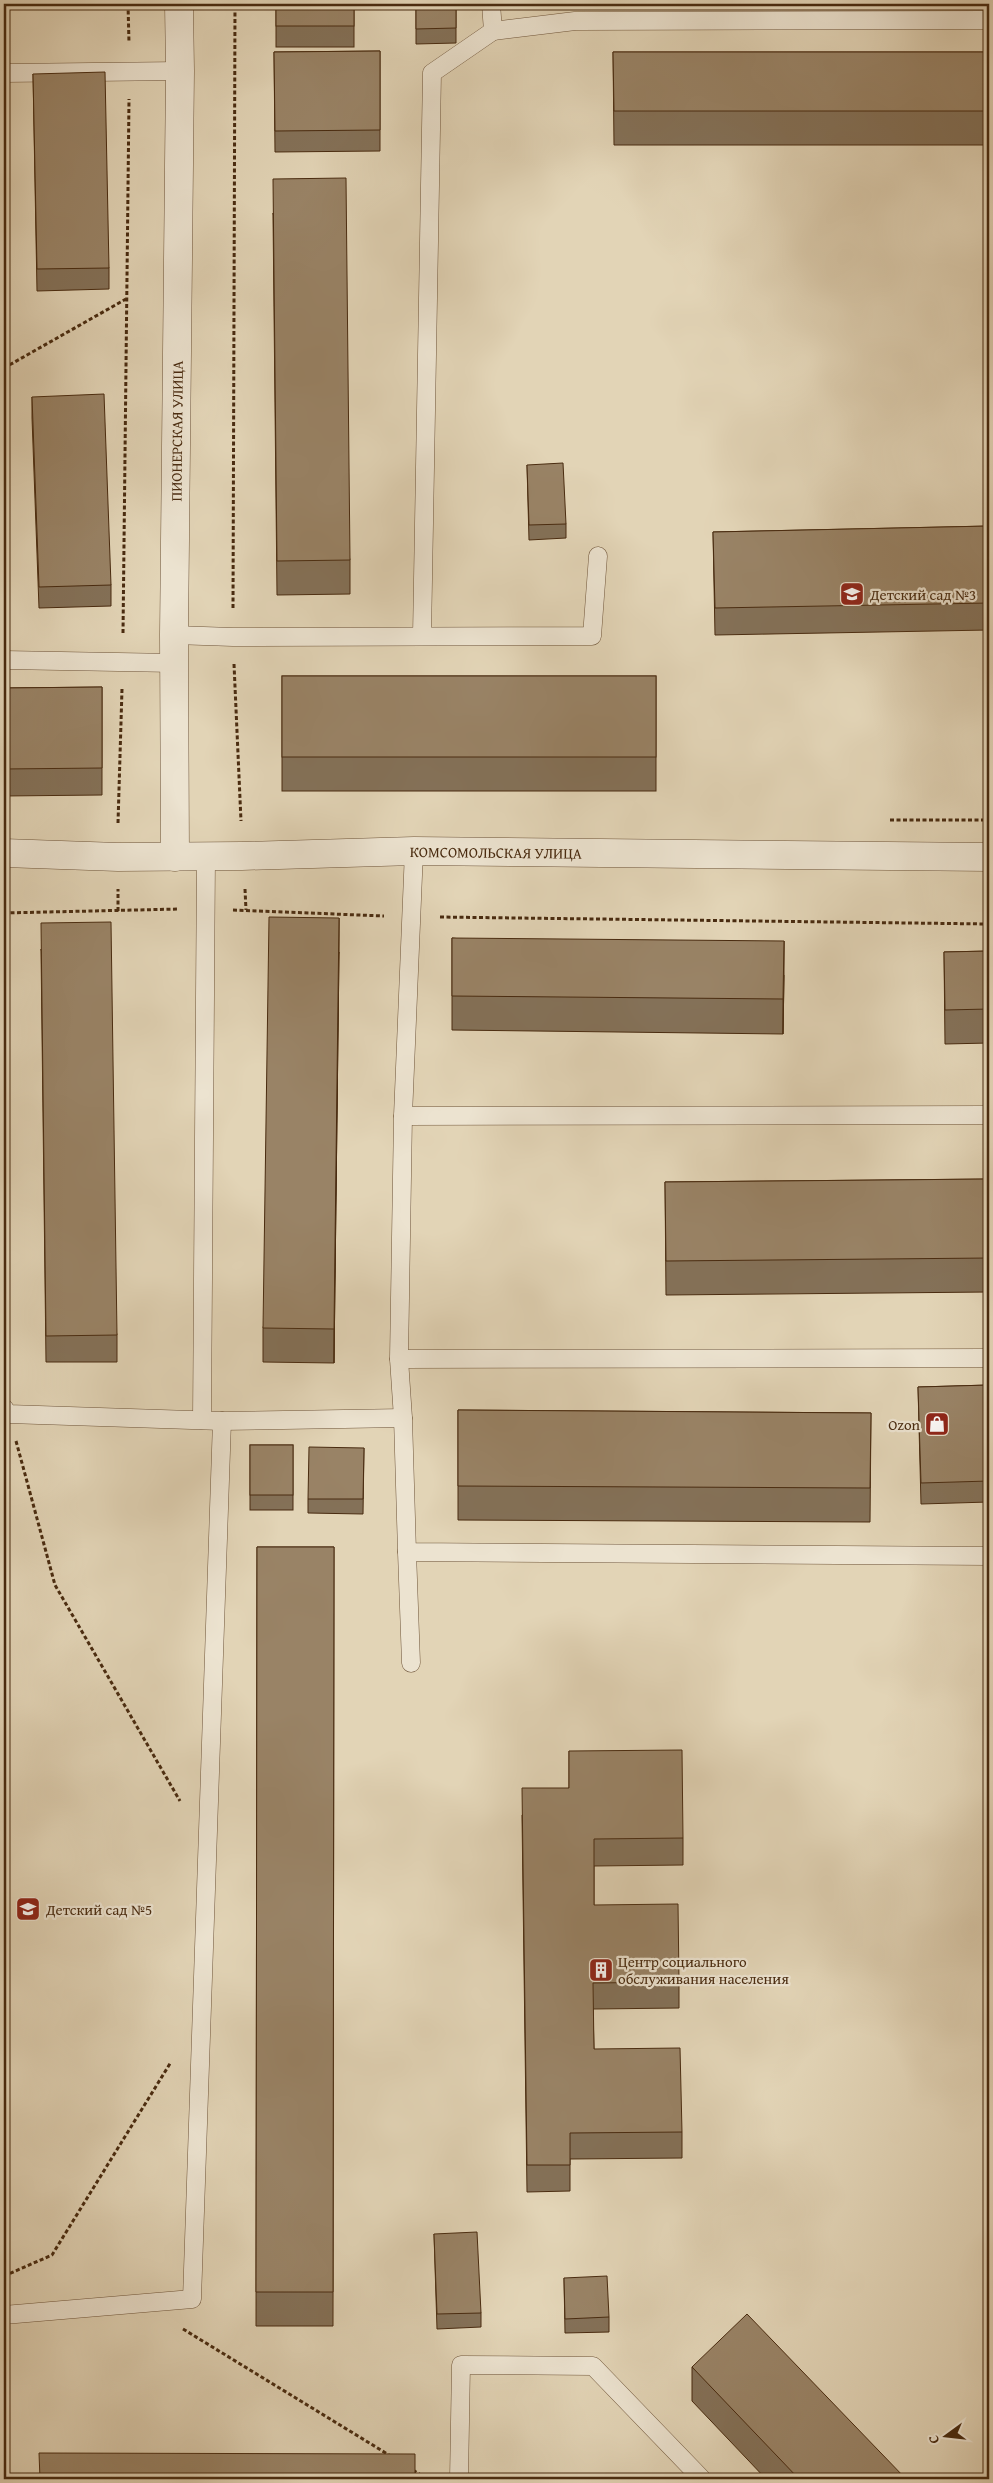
<svg xmlns="http://www.w3.org/2000/svg" width="993" height="2483" font-family="'Gentium Book Plus',serif">
<rect width="100%" height="100%" fill="#e2d4b6"/>
<filter id="stains"><feTurbulence type="fractalNoise" baseFrequency=".004" numOctaves="4"/><feColorMatrix values="0 0 0 0 .2 0 0 0 0 .09 0 0 0 0 .02 0 0 0 .5 -.17"/></filter>
<radialGradient id="worn" r=".72"><stop offset=".6" stop-color="#630" stop-opacity="0"/><stop offset="1" stop-color="#630" stop-opacity=".3"/></radialGradient>
<g fill="none" stroke-linecap="round" stroke-linejoin="round">
<defs>
<g id="lane">
<path d="M493,31l82,-10 414,-1"/>
<path d="M4,73l176,-2"/>
<path d="M174,635l59,2 359,-1 6,-80"/>
<path d="M422,636l10,-563 61,-42 -2,-27"/>
<path d="M4,660l171,3"/>
<path d="M403,1116l586,-1"/>
<path d="M399,1359l590,-1"/>
<path d="M4,1408l4,6 214,7 -30,878 -188,16"/>
<path d="M403,1418l-4,-59 4,-243 11,-265"/>
<path d="M202,1420l4,-564"/>
<path d="M222,1421l181,-3 4,134 582,4"/>
<path d="M407,1552l4,111"/>
<path d="M459,2479l2,-114 132,1 109,113"/>
</g>
<g id="street">
<path id="s1" d="M4,853l114,4 124,-1 172,-5 575,6"/>
<path id="s2" d="M175,857l-1,-222 6,-564 -1,-67"/>
</g>
</defs>
<use href="#lane" stroke="#6f553a" stroke-width="19"/>
<use href="#street" stroke="#6f553a" stroke-width="29"/>
<g stroke="#492b10" stroke-width="3" stroke-dasharray="4 2.5" stroke-linecap="butt">
<path d="M128,4l1,39"/>
<path d="M4,368l122,-69"/>
<path d="M233,608l2,-604"/>
<path d="M123,633l6,-534"/>
<path d="M234,664l7,157"/>
<path d="M890,820h99"/>
<path d="M118,823l4,-134"/>
<path d="M245,889l1,21"/>
<path d="M233,910l151,6"/>
<path d="M118,911v-22"/>
<path d="M4,913l175,-4"/>
<path d="M440,917l549,7"/>
<path d="M16,1441l39,144 125,216"/>
<path d="M4,2276l48,-21 119,-193"/>
<path d="M183,2329l206,126"/>
<path d="M413,2470l14,9"/>
</g>
<use href="#lane" stroke="#ece3d0" stroke-width="18"/>
<use href="#street" stroke="#ece3d0" stroke-width="28"/>
</g>
<g fill="#847158" stroke="#492b10">
<rect x="276" y="4" width="78" height="43"/>
<path d="M416,4h40v39l-40,1z"/>
<path d="M380,51v100l-105,1 -1,-100z"/>
<path d="M613,52h376v93h-375z"/>
<path d="M33,74l76,194v21l-72,2z"/>
<path d="M273,213l77,347v34l-73,1z"/>
<path d="M32,397l79,188v21l-72,2 -7,-190z"/>
<path d="M527,465l39,59v14l-37,2z"/>
<path d="M989,526v104l-274,5 -2,-103z"/>
<rect x="282" y="676" width="374" height="115"/>
<path d="M102,687v108l-98,1v-108z"/>
<path d="M452,938l332,37 -1,59 -331,-4z"/>
<path d="M41,949l76,386v27h-71z"/>
<path d="M989,951v92l-44,1 -1,-92z"/>
<path d="M339,952l-5,411 -71,-1v-34z"/>
<path d="M989,1179v113l-323,3 -1,-113z"/>
<path d="M989,1385v117l-68,2 -3,-117z"/>
<path d="M458,1410l413,3 -1,109 -412,-2z"/>
<rect x="250" y="1445" width="43" height="65"/>
<path d="M364,1448l-1,66 -55,-1v-14z"/>
<path d="M257,1547h77l-1,779h-77z"/>
<path d="M569,1751l114,87v27l-89,1v39l85,77v26l-86,1 1,40 88,83v26l-112,1v32l-43,1 -5,-377 47,-27z"/>
<path d="M434,2234l47,79v14l-44,2z"/>
<path d="M564,2278l45,39v15l-44,1z"/>
<path d="M692,2367l214,112h-140l-74,-78z"/>
</g>
<g fill="#6b5c47" stroke="#492b10">
<path d="M339,918v34l-5,411v-34z"/>
<path d="M784,941v34l-1,59v-35z"/>
</g>
<g fill="#998366" stroke="#492b10">
<rect x="276" y="4" width="78" height="22"/>
<path d="M416,4h40v24l-40,1z"/>
<path d="M380,51v79l-105,1 -1,-79z"/>
<path d="M613,52h376v59h-375z"/>
<path d="M105,72l4,196 -72,1 -4,-195z"/>
<path d="M346,178l4,382 -73,1 -4,-382z"/>
<path d="M104,394l7,191 -72,2 -7,-190z"/>
<path d="M563,463l3,61 -37,1 -2,-60z"/>
<path d="M989,526v77l-274,5 -2,-76z"/>
<rect x="282" y="676" width="374" height="81"/>
<path d="M102,687v81l-98,1v-81z"/>
<path d="M269,917l70,1 -5,411 -71,-1z"/>
<path d="M111,922l6,413 -71,1 -5,-413z"/>
<path d="M452,938l332,3 -1,58 -331,-3z"/>
<path d="M989,951v58l-44,1 -1,-58z"/>
<path d="M989,1179v79l-323,3 -1,-79z"/>
<path d="M989,1385v96l-68,2 -3,-96z"/>
<path d="M458,1410l413,3 -1,75 -412,-2z"/>
<rect x="250" y="1445" width="43" height="50"/>
<path d="M309,1447l55,1 -1,51h-55z"/>
<path d="M257,1547h77l-1,745h-77z"/>
<path d="M682,1750l1,88 -89,1v66l84,-1 1,78 -86,1 1,66 86,-1 2,84 -112,1v32h-43l-5,-377h47v-37z"/>
<path d="M477,2232l4,81 -44,1 -3,-80z"/>
<path d="M607,2276l2,41 -44,2 -1,-41z"/>
<path d="M747,2314l159,165h-107l-107,-112z"/>
<path d="M39,2453l376,1v25h-375z"/>
</g>
<defs>
<symbol id="school-square" viewBox="-11 -11 22 22"><rect x="-9" y="-9" width="18" height="18" rx="4" fill="#8f2418" stroke="#ece3d0"/><path d="M0-5L7-2L0 1L-7-2ZM-4 1L0 2.5L4 1V4Q0 6-4 4Z" fill="#fff"/></symbol>
<symbol id="shop-square" viewBox="-11 -11 22 22"><rect x="-9" y="-9" width="18" height="18" rx="4" fill="#8f2418" stroke="#ece3d0"/><path d="M-5-2.5h2.3a2.7 3.5 0 0 1 5.4 0H5L5.5 6h-11ZM-1.5-2.5h3a1.5 2.3 0 0 0-3 0Z" fill="#fff"/></symbol>
<symbol id="building-square" viewBox="-11 -11 22 22"><rect x="-9" y="-9" width="18" height="18" rx="4" fill="#8f2418" stroke="#ece3d0"/><path d="M-4-6H4V6H1V3H-1V6H-4ZM-2.5-4.3h1.7v1.8h-1.7ZM.8-4.3h1.7v1.8H.8ZM-2.5-1h1.7V.8h-1.7ZM.8-1h1.7V.8H.8Z" fill="#fff"/></symbol>
</defs>
<g fill-rule="evenodd">
<use href="#school-square" x="838" y="580" width="28" height="28"/>
<use href="#shop-square" x="923" y="1410" width="28" height="28"/>
<use href="#school-square" x="14" y="1895" width="28" height="28"/>
<use href="#building-square" x="587" y="1956" width="28" height="28"/>
</g>
<g text-anchor="middle" dominant-baseline="central" stroke-width="4.5" stroke-linejoin="round" paint-order="stroke">
<g font-size="15" fill="#492b10" stroke="#ece3d0">
<text stroke="none"><textPath href="#s2" startOffset="426">ПИОНЕРСКАЯ УЛИЦА</textPath></text>
<text stroke="none"><textPath href="#s1" startOffset="492">КОМСОМОЛЬСКАЯ УЛИЦА</textPath></text>
</g>
<g font-size="15" fill="#492b10" stroke="#ece3d0" text-anchor="start">
<text x="870" y="594">Детский сад №3</text>
<text x="920" y="1424" text-anchor="end">Ozon</text>
<text x="46" y="1909">Детский сад №5</text>
<text x="618" y="1961">Центр социального<tspan x="618" dy="17">обслуживания населения</tspan></text>
</g>
</g>
<rect width="993" height="2483" fill="none" stroke="#e2d4b6" stroke-width="20"/>
<rect x="5" y="5" width="983" height="2473" fill="none" stroke="#492b10" stroke-width="2.5"/>
<rect x="10" y="10" width="973" height="2463" fill="none" stroke="#492b10"/>
<g transform="translate(946 2436) rotate(255)" stroke="#ece3d0" stroke-width="4" paint-order="stroke">
<path d="M0-4L9 19L0 12L-9 19Z" fill="#492b10"/>
<text y="-8" font-size="14" font-weight="bold" text-anchor="middle" fill="#492b10">С</text>
</g>
<rect width="100%" height="100%" filter="url(#stains)"/>
<rect width="100%" height="100%" fill="url(#worn)"/>
</svg>
